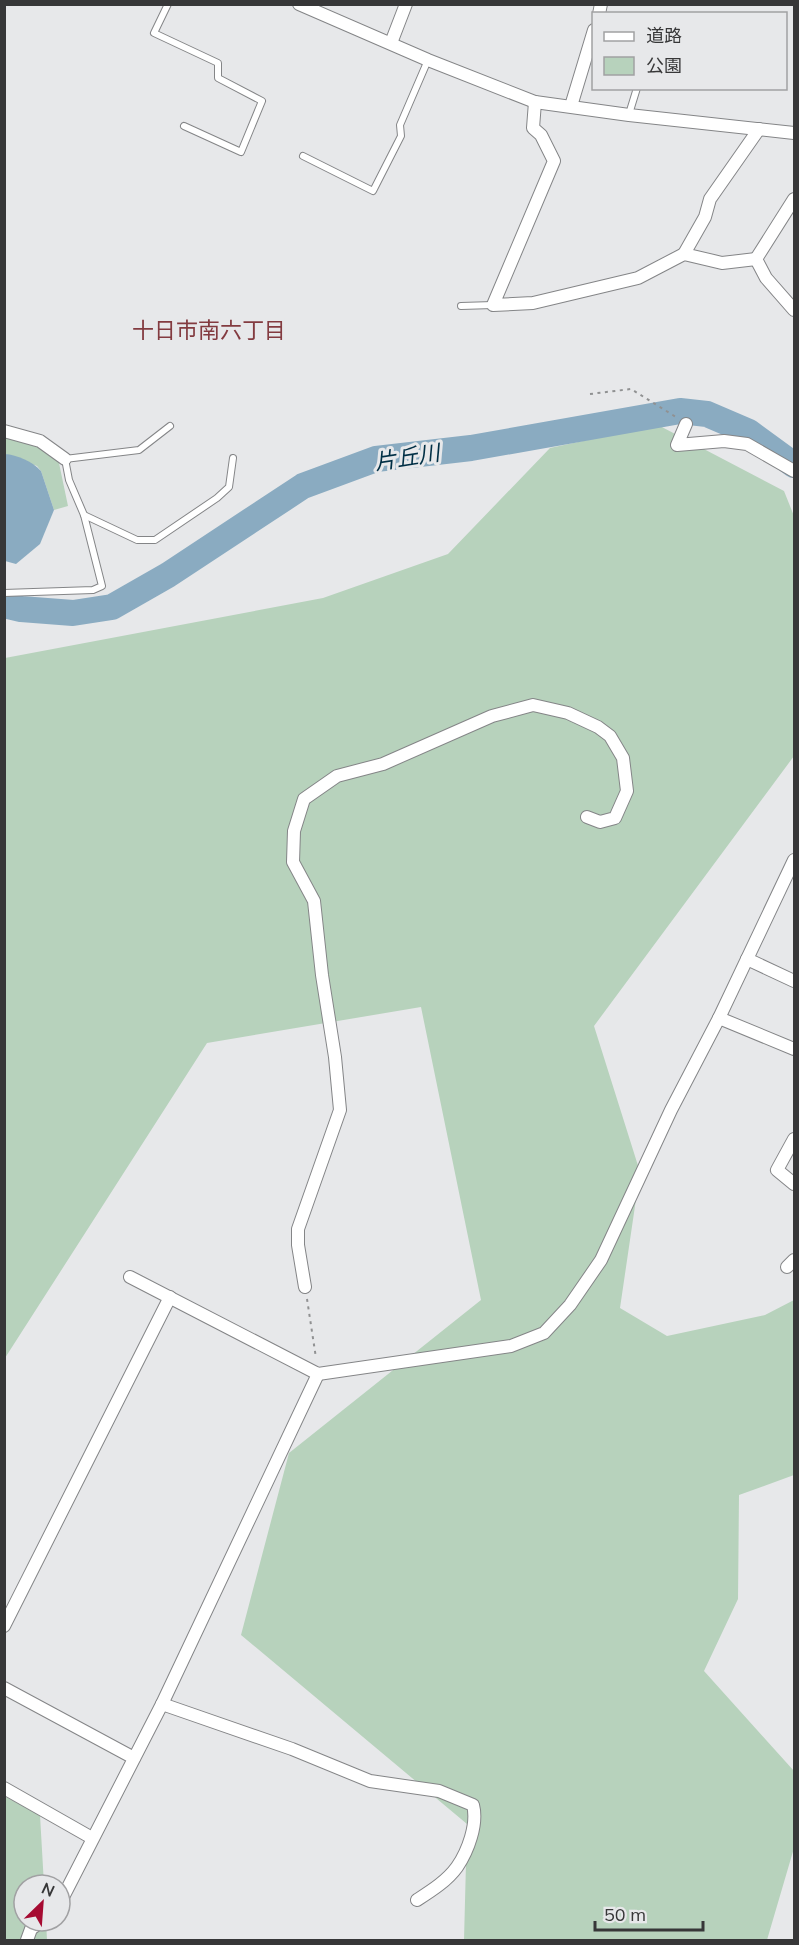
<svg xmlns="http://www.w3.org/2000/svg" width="799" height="1945" font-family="Mulish,'Noto Sans JP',sans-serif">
<rect width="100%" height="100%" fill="#e7e8ea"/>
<g fill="#b7d2bc">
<path d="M658,425l126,66 10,25v240l-200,270 46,146 -20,136 47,28 98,-21 29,-15v175l-55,20 -1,104 -34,72 90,100v77l-27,92h-303l3,-116 -226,-189 48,-182 192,-153 -60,-293 -214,36 -202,315v-700l318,-60 125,-44 102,-106z"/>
<path d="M5,435l42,14 12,14 9,43 -14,4 -13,-39 -4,-5 -32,-12z"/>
<path d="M4,1796l36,19 4,70h-20v36h22l1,19h-42z"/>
</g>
<path fill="#8aabc1" d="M5,454c12,1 27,7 36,17l13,39 -14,34 -24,20 -11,-3z"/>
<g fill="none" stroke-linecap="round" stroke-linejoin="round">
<path stroke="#8aabc1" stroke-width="26" d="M4,605l17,4 52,4 39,-6 56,-32 135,-89 73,-27 95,-11 209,-37 27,3 42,18 45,33"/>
<defs>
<g id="lane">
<path d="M168,4l-14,29 64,30v15l44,23 -21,51 -57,-26"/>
<path d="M629,114l8,-26"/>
<path d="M303,156l70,35 28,-55 -1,-11 28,-65"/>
<path d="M461,306l32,-1"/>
<path d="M84,515l53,25h18l62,-42 12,-11 4,-29"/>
<path d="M4,593l89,-3 9,-4 -18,-71 -15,-35 -4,-21 74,-9 31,-24"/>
</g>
<g id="street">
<path d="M299,4l129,56 107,42 94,13 165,18"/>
<path d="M599,14l2,-10"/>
<path d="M391,43l15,-39"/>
<path d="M535,102l-2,26 8,7 13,26 -61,144 40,-2 105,-25 46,-24 38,9 34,-4"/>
<path d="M571,106l23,-76"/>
<path d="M684,254l21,-37 5,-18 49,-70"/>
<path d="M756,259l38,-60"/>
<path d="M756,259l10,19 28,32"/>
<path d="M686,424l-9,21 47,-4 23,3 47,27"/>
<path d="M4,431l36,10 25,18"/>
<path d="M747,959l47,22"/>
<path d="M719,1018l75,31"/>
<path d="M794,1139l-17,31 17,14"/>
<path d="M787,1267l7,-7"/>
<path d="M130,1277l188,97 193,-28 33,-13 26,-28 31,-45 70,-150 48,-92 75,-158"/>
<path d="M305,1287l-7,-42v-16l42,-119 -5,-53 -13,-82 -8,-74 -21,-39 1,-31 10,-32 33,-23 46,-12 109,-48 41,-11 35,8 30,14 12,9 13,22 4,33 -12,27 -15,4 -13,-5"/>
<path d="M4,1626l166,-329"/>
<path d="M4,1688l130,70"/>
<path d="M162,1704l130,45 78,32 69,10 34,14c5,19 -5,46 -16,62 -10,14 -26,24 -40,33"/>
<path d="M4,1788l88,50"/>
<path d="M60,1903l102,-199 156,-330"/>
<path d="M27,1940l4,-11 11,-8"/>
</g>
</defs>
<use href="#lane" stroke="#848587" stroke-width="8"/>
<use href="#street" stroke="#848587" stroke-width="14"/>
<g stroke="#909192" stroke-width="2" stroke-dasharray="3 4.5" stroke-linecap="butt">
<path d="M590,394l41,-5 45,28"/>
<path d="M307,1299l9,59"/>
</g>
<use href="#lane" stroke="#fff" stroke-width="6"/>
<use href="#street" stroke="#fff" stroke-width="12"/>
</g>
<g text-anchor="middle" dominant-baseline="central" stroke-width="6" stroke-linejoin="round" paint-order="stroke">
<g font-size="22" fill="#833b40" stroke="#e7e8ea">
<text x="209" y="330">十日市南六丁目</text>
</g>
<g font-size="22" font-style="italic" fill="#002f45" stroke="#e7e8ea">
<text transform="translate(407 457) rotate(-9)">片丘川</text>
</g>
</g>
<rect width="799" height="1945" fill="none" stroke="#373738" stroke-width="12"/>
<rect x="592" y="12" width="195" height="78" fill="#e7e8ea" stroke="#a1a1a3" stroke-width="1.5"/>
<rect x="604" y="32" width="30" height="9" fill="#ffffff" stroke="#a1a1a3" stroke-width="1.5"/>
<text x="646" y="42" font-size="18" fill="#373738">道路</text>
<rect x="604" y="57" width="30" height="18" fill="#b7d2bc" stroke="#a1a1a3" stroke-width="1.5"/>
<text x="646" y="72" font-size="18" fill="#373738">公園</text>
<g transform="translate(42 1903) rotate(25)"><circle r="28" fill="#e7e8ea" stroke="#a1a1a3" stroke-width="1.5"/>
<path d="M0-4.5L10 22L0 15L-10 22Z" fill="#a60b32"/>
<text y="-9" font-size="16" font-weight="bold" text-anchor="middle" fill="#373738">N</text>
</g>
<path d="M595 1921v9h108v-9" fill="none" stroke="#373738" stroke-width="3"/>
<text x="604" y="1921" font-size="18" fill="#373738" stroke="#e7e8ea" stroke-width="4.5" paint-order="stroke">50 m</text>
</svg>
